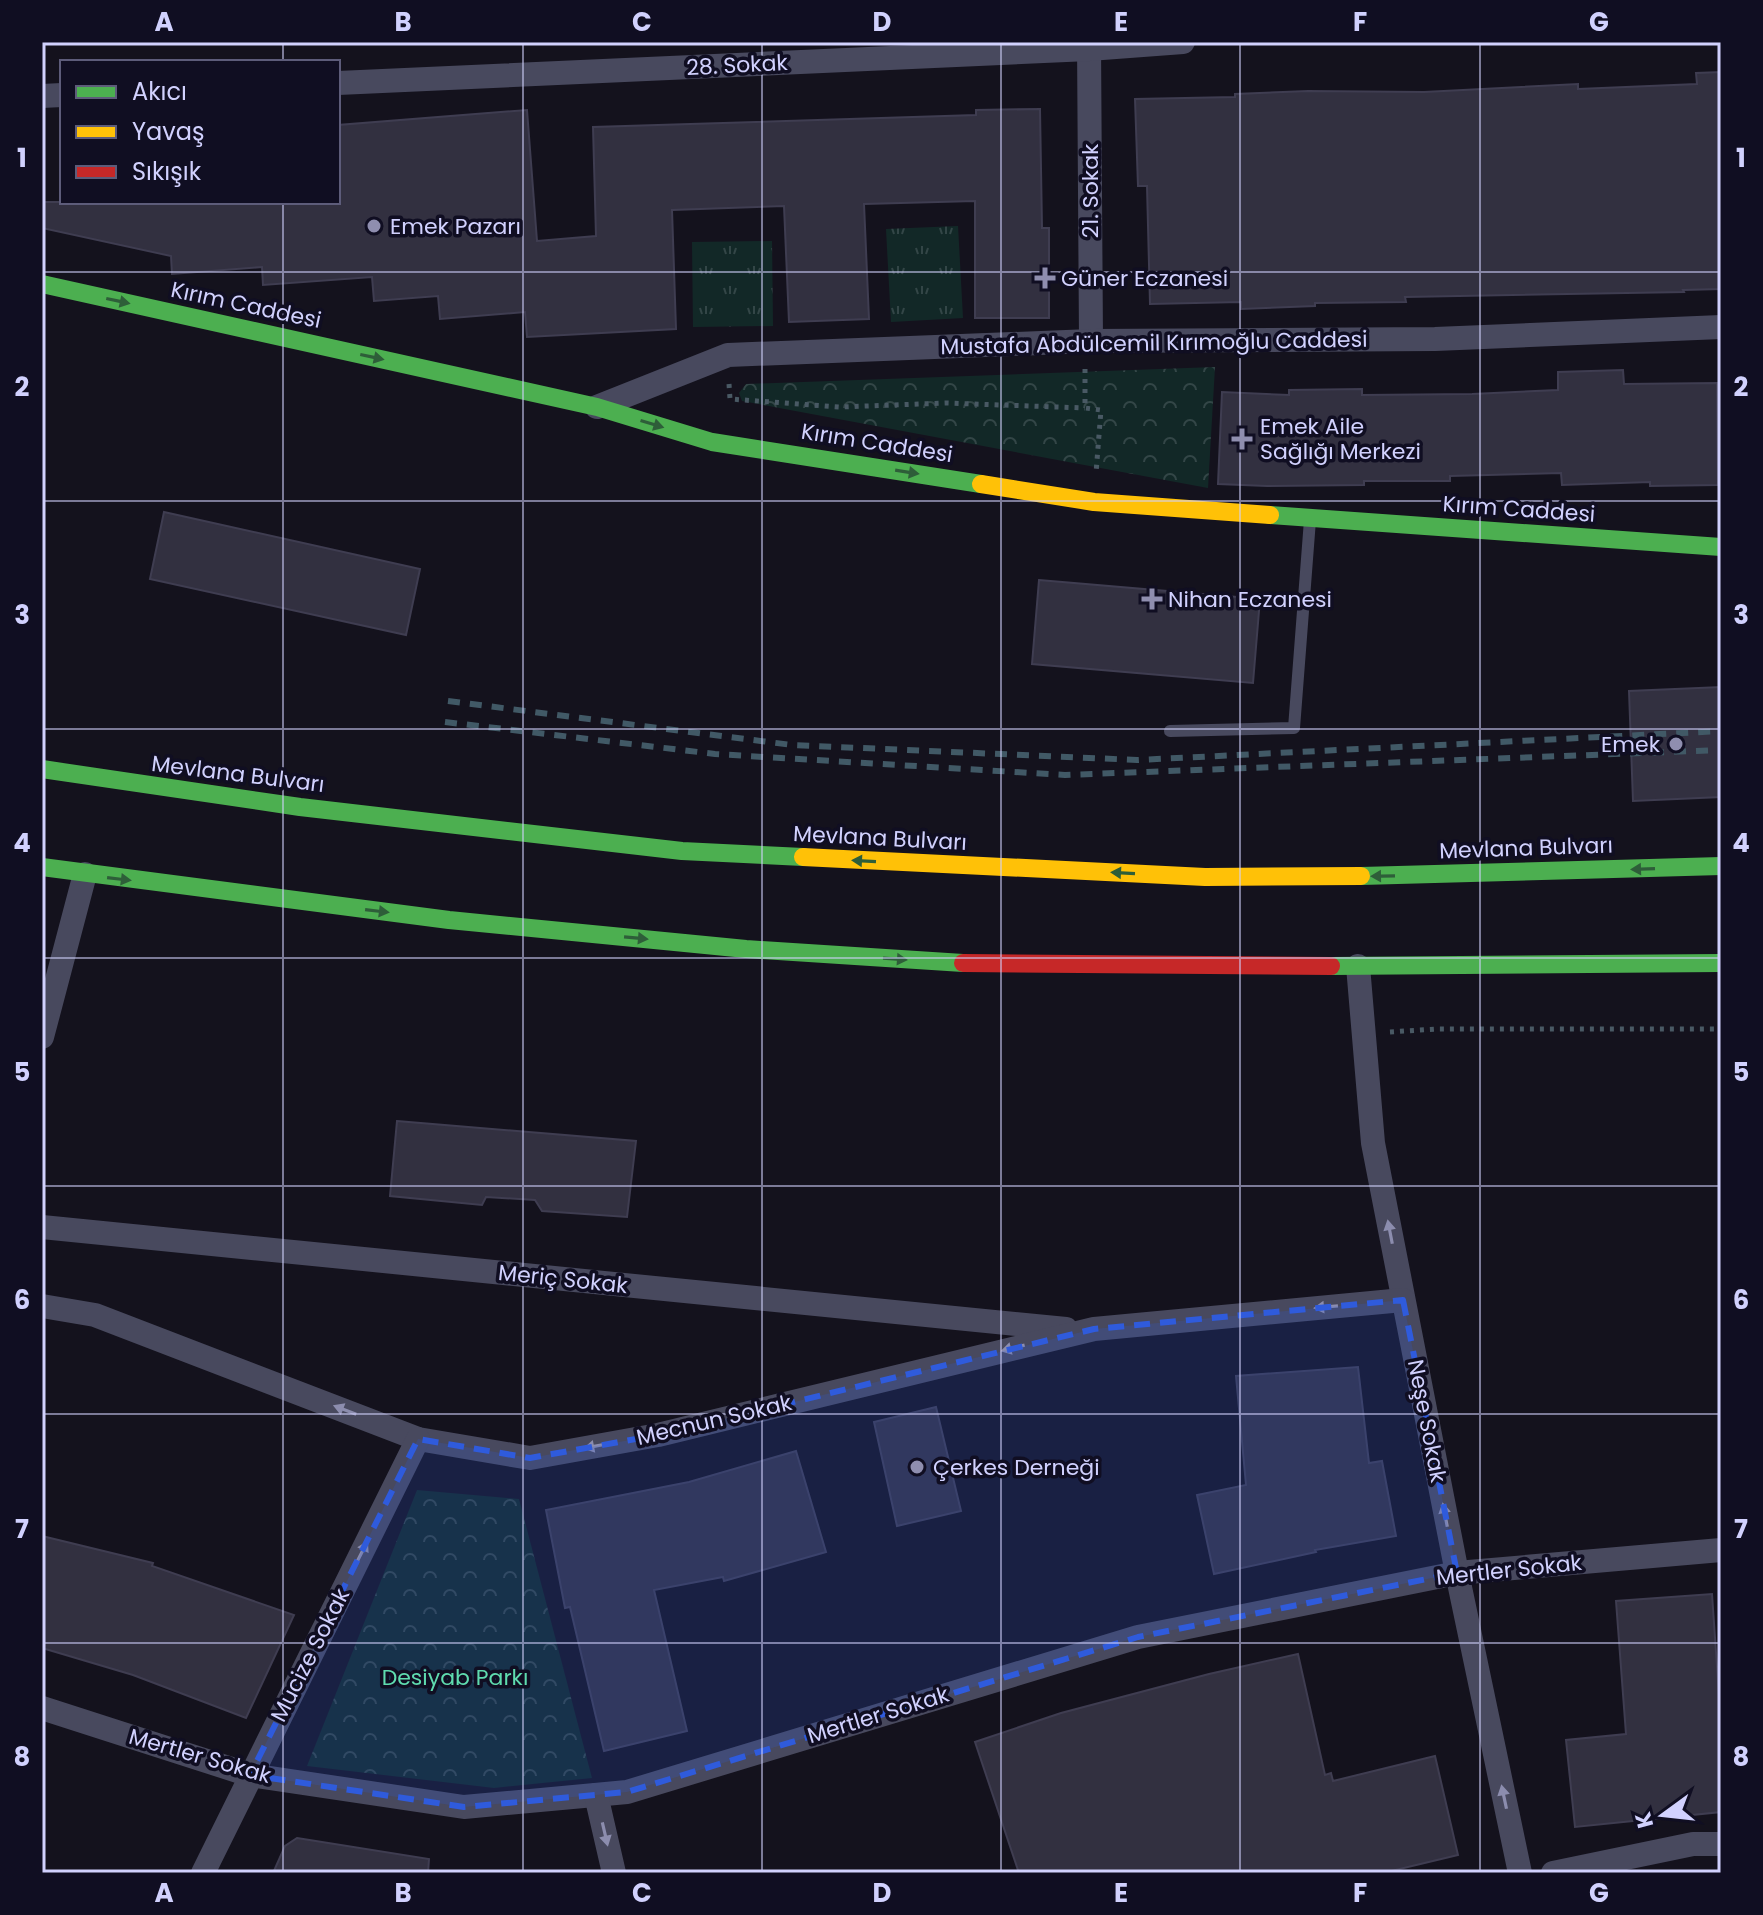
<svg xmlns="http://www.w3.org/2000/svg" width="1763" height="1915" font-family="Poppins,sans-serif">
<defs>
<pattern id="grass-tufts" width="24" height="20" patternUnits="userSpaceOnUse" patternTransform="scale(2)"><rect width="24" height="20" fill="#122827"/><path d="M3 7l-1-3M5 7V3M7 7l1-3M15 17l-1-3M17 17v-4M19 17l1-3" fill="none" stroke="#334647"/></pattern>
<pattern id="forest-crowns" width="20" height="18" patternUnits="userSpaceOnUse" patternTransform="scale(2)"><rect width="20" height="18" fill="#122827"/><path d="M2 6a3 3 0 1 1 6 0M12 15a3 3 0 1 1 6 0" fill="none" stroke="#334647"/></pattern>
</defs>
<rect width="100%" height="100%" fill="#14121d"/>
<g fill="url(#grass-tufts)">
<path d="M958,226l5,92 -72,4 -5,-93z"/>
<path d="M772,241l1,85 -80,1 -1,-85z"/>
</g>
<g fill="url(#forest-crowns)">
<path d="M1215,367l-7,121 -466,-87 -3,-8 7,-9z"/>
<path d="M417,1490l102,9 73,279 -98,10 -187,-22z"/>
</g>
<g fill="#323040" stroke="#3f3d51" stroke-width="2">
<path d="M1721,72v217l-38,1 1,2 -279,5 1,5 -91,1v3l-74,3v-7l-91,2 -3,-118h-9l-3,-87 100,-2v-3l73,-3 116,1 154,-8v5l119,-5 -1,-11z"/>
<path d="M1040,109l2,119h7v90h-74v-117l-111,3 5,115 -80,3 -5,-116 -112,4 4,119 -149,8 -2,-25 -85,7 -2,-23 -64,5 -2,-24 -109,8 -1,-18 -90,7 -1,-18 -129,-28v-26h296v-77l189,-15 10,131 59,-5 -3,-109 383,-12v-5z"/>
<path d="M1623,370l1,14 93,-1 1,102 -68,1v-4l-88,3 -1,-12 -111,3v5h-86v4l-97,1 -49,-2 4,-92 67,3v-5l73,-1v6l110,-1 86,-4v-18z"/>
<path d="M164,512l256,57 -14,66 -256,-56z"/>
<path d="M1039,580l221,19 -7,84 -221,-19z"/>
<path d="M1721,687v110l-88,4 -4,-110z"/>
<path d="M397,1121l239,20 -9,76 -85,-6 -7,-11 -49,-3 -4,8 -92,-9z"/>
<path d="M1358,1367l11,96 13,-2 14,75 -81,14 1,2 -102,22 -17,-79 49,-10 -10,-109z"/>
<path d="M936,1407l25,104 -64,15 -23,-104z"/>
<path d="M796,1451l30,101 -102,29 -1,-4 -69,13 33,141 -83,20 -34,-144 -5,1 -19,-98 143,-28z"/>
<path d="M42,1536l111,27 -1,3 142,49 -48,103 -113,-43 -91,-27z"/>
<path d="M1712,1594l9,131v87l-146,15 -9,-87 60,-6 -10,-133z"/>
<path d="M1298,1654l27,121 6,-2 2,8 102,-25 23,99 -75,18h-364l-44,-131 86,-29 148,-39z"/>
<path d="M297,1838l132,21 -1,14h-155l12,-27z"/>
</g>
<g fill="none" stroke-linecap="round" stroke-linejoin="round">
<g stroke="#495964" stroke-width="5" stroke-dasharray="4 6" stroke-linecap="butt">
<path d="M1085,369v39l16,2 -5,63"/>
<path d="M729,384l1,15 109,8 107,-4 139,5"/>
<path d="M1390,1032l46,-3h285"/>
</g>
<path stroke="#48495e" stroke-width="12" d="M1170,731l124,-3 16,-208"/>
<g stroke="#48495e" stroke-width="24">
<path d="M1089,42l2,299"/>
<path d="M338,83l751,-34 94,-7"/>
<path d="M42,96l20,-1"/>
<path d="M597,407l131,-52 363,-14 344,-2 286,-12"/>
<path d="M1358,966l15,177 84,430 63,300"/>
<path d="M42,1037l43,-163"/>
<path d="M42,1227l1024,102"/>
<path d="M42,1306l53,9 323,124 112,19 128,-23 436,-106 309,-29"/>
<path d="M42,1708l208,67 214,32 163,-15 511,-155 319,-64 264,-23"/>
<path d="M596,1795l18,78"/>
<path d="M203,1873l215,-434"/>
<path d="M1553,1873l140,-29h28"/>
</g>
<g stroke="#4caf50" stroke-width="18">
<path d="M42,284l555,123 115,35 269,42"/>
<path d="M1270,515l451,32"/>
<path d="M42,769l258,38 382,44 121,6"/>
<path d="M42,867l407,53 297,29 217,14"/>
<path d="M1361,876l360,-10"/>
<path d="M1331,966l390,-3"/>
</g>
<g stroke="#ffc107" stroke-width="18">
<path d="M981,484l113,18 176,13"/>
<path d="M803,857l402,20 156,-1"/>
</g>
<path stroke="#c62828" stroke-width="18" d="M963,963l368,3"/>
<g stroke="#415966" stroke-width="6" stroke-dasharray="12 10" stroke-linecap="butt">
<path d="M448,701l344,44 345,15 584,-29"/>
<path d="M445,722l270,32 350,21 656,-25"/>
</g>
</g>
<defs><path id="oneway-solid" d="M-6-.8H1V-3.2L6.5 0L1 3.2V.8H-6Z" transform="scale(2)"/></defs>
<g fill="#2e5e39">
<use href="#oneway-solid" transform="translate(118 301) rotate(12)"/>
<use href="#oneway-solid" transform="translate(372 357) rotate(12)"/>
<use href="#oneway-solid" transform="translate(652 424) rotate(17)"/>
<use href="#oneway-solid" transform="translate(907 472) rotate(9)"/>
<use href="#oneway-solid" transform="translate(864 861) rotate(-177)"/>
<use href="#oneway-solid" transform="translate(1643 869) rotate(178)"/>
<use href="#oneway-solid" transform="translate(1123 873) rotate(-177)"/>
<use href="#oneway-solid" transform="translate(1383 876) rotate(179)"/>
<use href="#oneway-solid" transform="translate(119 879) rotate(7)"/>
<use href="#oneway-solid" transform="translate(377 911) rotate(7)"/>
<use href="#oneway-solid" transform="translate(636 938) rotate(5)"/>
<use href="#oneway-solid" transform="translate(895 959) rotate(4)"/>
</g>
<g fill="#8c8dae">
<use href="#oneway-solid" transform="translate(1390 1232) rotate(-101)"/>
<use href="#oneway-solid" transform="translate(1326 1307) rotate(175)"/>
<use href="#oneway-solid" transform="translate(1013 1348) rotate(166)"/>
<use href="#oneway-solid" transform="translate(345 1410) rotate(-159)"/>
<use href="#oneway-solid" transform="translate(596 1446) rotate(169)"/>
<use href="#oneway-solid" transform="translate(1445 1515) rotate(-101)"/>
<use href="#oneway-solid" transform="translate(362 1552) rotate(-63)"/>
<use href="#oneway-solid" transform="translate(1504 1797) rotate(-102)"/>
<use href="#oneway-solid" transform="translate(605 1834) rotate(77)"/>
</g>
<path fill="#2f5bdc" fill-opacity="0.2" stroke="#2f5bdc" stroke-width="6" stroke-dasharray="16 10" stroke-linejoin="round" d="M1403,1300l54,273 -319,64 -511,155 -163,15 -214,-32 168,-336 112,19 128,-23 436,-106z"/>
<path fill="none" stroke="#d1d1fe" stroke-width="2" stroke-opacity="0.55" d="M283,42v20M523,42v1831M762,42v1831M1001,42v1831M1240,42v1831M1480,42v1831M283,202v1671M42,272h1679M42,501h1679M42,729h1679M42,958h1679M42,1186h1679M42,1414h1679M42,1643h1679"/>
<g fill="#8f8eaf" stroke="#100e22" stroke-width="3">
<circle cx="374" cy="226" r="8"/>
<path d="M1041 266h8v8h8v8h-8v8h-8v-8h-8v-8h8z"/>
<path d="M1238 427h8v8h8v8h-8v8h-8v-8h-8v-8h8z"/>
<path d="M1148 587h8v8h8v8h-8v8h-8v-8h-8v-8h8z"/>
<circle cx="1676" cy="744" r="8"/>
<circle cx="917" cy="1467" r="8"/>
</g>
<g text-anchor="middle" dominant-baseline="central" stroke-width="7" stroke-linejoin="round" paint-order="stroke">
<g font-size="22" fill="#d1d1fe" stroke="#100e22">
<text transform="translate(737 65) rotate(-3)">28. Sokak</text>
<text transform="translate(1090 191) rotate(-90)">21. Sokak</text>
<text transform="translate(246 305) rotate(12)">Kırım Caddesi</text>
<text transform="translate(1154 343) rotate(-1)">Mustafa Abdülcemil Kırımoğlu Caddesi</text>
<text transform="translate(877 443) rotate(9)">Kırım Caddesi</text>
<text transform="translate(1519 509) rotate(4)">Kırım Caddesi</text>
<text transform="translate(238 774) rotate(7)">Mevlana Bulvarı</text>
<text transform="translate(880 838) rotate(3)">Mevlana Bulvarı</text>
<text transform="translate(1526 848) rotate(-2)">Mevlana Bulvarı</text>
<text transform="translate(563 1279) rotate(6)">Meriç Sokak</text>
<text transform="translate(714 1420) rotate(-13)">Mecnun Sokak</text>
<text transform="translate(1427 1421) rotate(79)">Neşe Sokak</text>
<text transform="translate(1509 1570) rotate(-6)">Mertler Sokak</text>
<text transform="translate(310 1655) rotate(-63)">Mucize Sokak</text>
<text transform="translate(878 1715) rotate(-17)">Mertler Sokak</text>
<text transform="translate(200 1756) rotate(16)">Mertler Sokak</text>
</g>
<g font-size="22" fill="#d1d1fe" stroke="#100e22" text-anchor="start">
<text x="390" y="226">Emek Pazarı</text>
<text x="1061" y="278">Güner Eczanesi</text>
<text x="1260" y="426">Emek Aile<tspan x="1260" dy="25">Sağlığı Merkezi</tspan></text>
<text x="1168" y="599">Nihan Eczanesi</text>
<text x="1660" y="744" text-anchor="end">Emek</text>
<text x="933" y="1467">Çerkes Derneği</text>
</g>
<g font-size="22" fill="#5fdbaf" stroke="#100e22">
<text x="455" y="1677">Desiyab Parkı</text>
</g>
</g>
<rect width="1763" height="1915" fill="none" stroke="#100e22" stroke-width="88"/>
<rect x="60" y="60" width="280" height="144" fill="#100e22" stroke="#5d5c7a" stroke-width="2"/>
<rect x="76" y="86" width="40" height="12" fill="#4caf50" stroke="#5d5c7a" stroke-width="2"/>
<text x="132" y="100" font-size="24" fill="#d1d1fe">Akıcı</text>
<rect x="76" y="126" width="40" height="12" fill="#ffc107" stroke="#5d5c7a" stroke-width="2"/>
<text x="132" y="140" font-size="24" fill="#d1d1fe">Yavaş</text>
<rect x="76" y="166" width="40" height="12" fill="#c62828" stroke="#5d5c7a" stroke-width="2"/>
<text x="132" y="180" font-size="24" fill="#d1d1fe">Sıkışık</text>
<g transform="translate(1663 1815) rotate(255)" stroke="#100e22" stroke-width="6" paint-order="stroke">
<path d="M0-6L14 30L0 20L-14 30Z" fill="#d1d1fe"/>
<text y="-12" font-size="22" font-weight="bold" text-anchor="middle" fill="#d1d1fe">K</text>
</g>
<rect x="44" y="44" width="1675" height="1827" fill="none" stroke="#d1d1fe" stroke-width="3"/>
<g font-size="26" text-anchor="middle" font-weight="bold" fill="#d1d1fe">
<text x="164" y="31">A</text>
<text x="403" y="31">B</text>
<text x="642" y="31">C</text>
<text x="882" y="31">D</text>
<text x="1121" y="31">E</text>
<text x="1360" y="31">F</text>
<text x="1599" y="31">G</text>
<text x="22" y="167">1</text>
<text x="1741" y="167">1</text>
<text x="22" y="396">2</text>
<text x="1741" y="396">2</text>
<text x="22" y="624">3</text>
<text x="1741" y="624">3</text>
<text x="22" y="852">4</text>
<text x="1741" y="852">4</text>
<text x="22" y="1081">5</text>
<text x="1741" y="1081">5</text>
<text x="22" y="1309">6</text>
<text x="1741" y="1309">6</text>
<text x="22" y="1538">7</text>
<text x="1741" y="1538">7</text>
<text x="22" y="1766">8</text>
<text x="1741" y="1766">8</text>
<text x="164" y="1902">A</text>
<text x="403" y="1902">B</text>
<text x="642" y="1902">C</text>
<text x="882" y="1902">D</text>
<text x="1121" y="1902">E</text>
<text x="1360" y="1902">F</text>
<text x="1599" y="1902">G</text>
</g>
</svg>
